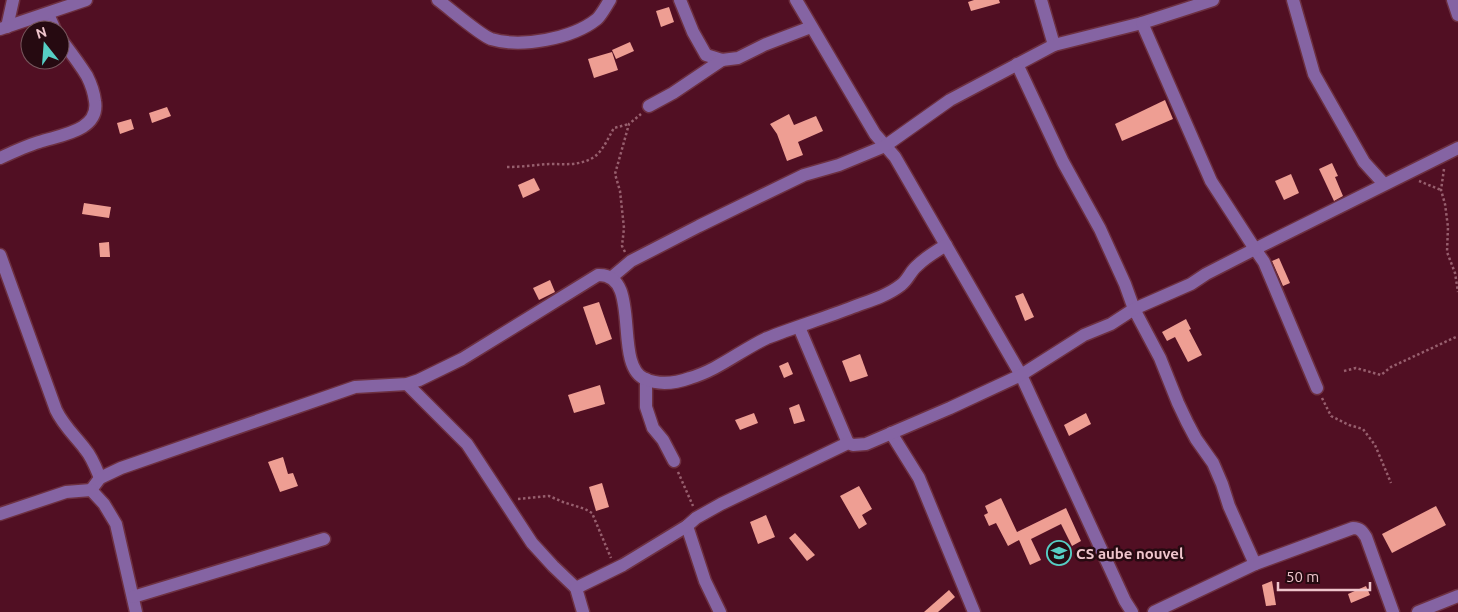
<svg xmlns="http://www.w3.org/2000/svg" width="1458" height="612" font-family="Ubuntu,sans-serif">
<rect width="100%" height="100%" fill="#510f23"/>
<g fill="#ee9e93">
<path d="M974,0h25l1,3 -29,8 -3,-9z"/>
<path d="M669,7l5,15 -13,5 -5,-16z"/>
<path d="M630,42l4,9 -18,8 -4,-9z"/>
<path d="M612,52l6,18 -24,8 -6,-19z"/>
<path d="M1165,100l8,19 -51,22 -7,-17z"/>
<path d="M167,107l4,9 -19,7 -3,-10z"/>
<path d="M789,114l5,11 22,-9 7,15 -25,11 5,13 -16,6 -10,-27 -7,-10z"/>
<path d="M131,119l3,10 -14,5 -3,-11z"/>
<path d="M1332,163l6,13 -3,1 8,19 -9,5 -15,-32z"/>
<path d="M1291,174l8,19 -15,7 -9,-19z"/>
<path d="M534,178l6,12 -17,8 -5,-13z"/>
<path d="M84,203l27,4 -2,11 -27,-4z"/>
<path d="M109,242l1,15h-10l-1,-14z"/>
<path d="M1279,258l11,25 -7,3 -11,-25z"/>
<path d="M550,280l5,12 -16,8 -6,-12z"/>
<path d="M1023,293l11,24 -9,4 -10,-25z"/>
<path d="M599,302l13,37 -16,6 -13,-38z"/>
<path d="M1186,319l5,10 -2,1 13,25 -14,7 -13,-25 -8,4 -5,-9z"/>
<path d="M860,354l8,22 -18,6 -8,-21z"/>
<path d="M788,362l5,12 -9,4 -5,-12z"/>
<path d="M600,385l5,19 -31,9 -6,-18z"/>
<path d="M799,404l6,17 -11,3 -5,-16z"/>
<path d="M754,413l4,10 -18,7 -5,-10z"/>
<path d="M1086,413l5,11 -22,12 -5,-11z"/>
<path d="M283,457l5,17 5,-1 5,13 -18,6 -12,-30z"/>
<path d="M602,483l7,24 -13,4 -7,-24z"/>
<path d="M859,486l13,23 -10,6 5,9 -8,5 -19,-33z"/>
<path d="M1001,498l16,34 49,-24 15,33 -9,5 -11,-22 -30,15 10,21 -11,5 -11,-25 -11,6 -12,-23 -7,3 -5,-11 4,-2 -3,-7z"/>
<path d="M1436,506l10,19 -54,28 -10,-19z"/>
<path d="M766,515l9,22 -17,7 -8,-22z"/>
<path d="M795,533l20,22 -8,6 -18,-23z"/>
<path d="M1272,581l4,24 -10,1 -4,-21z"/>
<path d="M1366,586l4,9 -19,8 -3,-9z"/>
<path d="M949,590l6,7 -17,15h-14z"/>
</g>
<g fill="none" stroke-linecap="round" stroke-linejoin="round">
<defs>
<g id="minor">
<path d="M438,0c11,8 42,35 53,39 30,9 81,0 106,-20 5,-5 9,-13 13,-19"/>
<path d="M680,0l13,32 13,23 16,5 16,-2 26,-13 47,-18"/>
<path d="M796,0l79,134 20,23 126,218 104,226 7,11"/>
<path d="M1041,0l13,45"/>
<path d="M1293,0l21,74 50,88 20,22"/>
<path d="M1453,0l5,15"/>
<path d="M48,14l7,16"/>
<path d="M7,27l6,-27"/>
<path d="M0,29l86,-29"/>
<path d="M1017,64l46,98 37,67 25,55 9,25 26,49 18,45 9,19 9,17 17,24 9,21 7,22 26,58"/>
<path d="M649,106l24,-13 49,-33"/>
<path d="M0,158c13,-6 26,-12 39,-16 21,-7 61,-11 56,-41 -1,-8 -4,-17 -8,-25 -8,-13 -18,-26 -27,-38"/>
<path d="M0,255l56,155c7,15 19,26 29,39 7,8 11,19 15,29"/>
<path d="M612,277l19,-16 68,-35 105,-51 35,-10 46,-19 65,-46 104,-55 88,-22 71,-23"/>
<path d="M799,327l49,116"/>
<path d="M646,379v28l7,21 10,12 11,21"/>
<path d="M407,384l60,60 65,99 21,23 23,22 7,24"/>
<path d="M1317,388l-53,-126 -9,-13 203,-101"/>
<path d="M891,433l28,45 55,134"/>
<path d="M91,490l9,-12 21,-10 234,-81 52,-3 12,-4 43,-21 136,-84c45,-2 14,90 47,104 14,6 31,4 45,-1 28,-8 51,-28 77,-40 28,-11 58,-20 86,-31 16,-6 34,-11 48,-22 7,-5 10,-15 17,-20 8,-8 19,-14 28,-20"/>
<path d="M0,514l66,-22 25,-2 13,14 12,20 20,88"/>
<path d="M687,526l18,55 15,31"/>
<path d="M576,588l47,-23 64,-39 9,-8 25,-14 127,-61 5,2 13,-1 84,-36 71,-33 63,-40 27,-11 23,-15 57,-25 15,-10 49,-25 -44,-68 -69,-158"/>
<path d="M133,597l191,-58"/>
<path d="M1154,612l101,-48 98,-36c7,0 9,3 13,9l27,75"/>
<path d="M1418,612l40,-16"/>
</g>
</defs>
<use href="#minor" stroke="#6d3041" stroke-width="15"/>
<g stroke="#975f6e" stroke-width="2.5" stroke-dasharray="2.5 2.5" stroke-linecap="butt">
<path d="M507,167c14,0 28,-2 42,-3 16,0 31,2 45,-7 9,-6 14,-19 20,-29l15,-4"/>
<path d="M1444,169l-3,21 4,14 3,23 -1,25 8,21 3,19"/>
<path d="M1419,181l22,9"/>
<path d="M625,252l-3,-6 2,-18 -4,-37 -5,-17 14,-50 12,-10"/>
<path d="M1344,371l12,-3 25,7 10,-8 67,-31"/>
<path d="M1322,398l9,18 18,9 14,4 12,16 16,38"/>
<path d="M678,472l15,34"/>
<path d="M518,499l31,-3 14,6 22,7 7,4 19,45"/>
</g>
<use href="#minor" stroke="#8564a3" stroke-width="12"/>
</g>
<defs>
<symbol id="school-ring" viewBox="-11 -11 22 22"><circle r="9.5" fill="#260a11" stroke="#56cec4" stroke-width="1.5"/><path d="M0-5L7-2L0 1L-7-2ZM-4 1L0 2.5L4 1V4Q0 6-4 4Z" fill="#56cec4"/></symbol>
</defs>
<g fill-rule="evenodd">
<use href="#school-ring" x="1045" y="539" width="28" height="28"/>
</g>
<g text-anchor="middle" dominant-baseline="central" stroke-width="5" stroke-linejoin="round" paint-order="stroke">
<g font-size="15" font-weight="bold" fill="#efc5cc" stroke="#260a11" text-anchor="start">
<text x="1076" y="553">CS aube nouvel</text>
</g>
</g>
<g transform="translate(45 45) rotate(343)"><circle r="24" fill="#260a11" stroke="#76555c"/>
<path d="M0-4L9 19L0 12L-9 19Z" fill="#56cec4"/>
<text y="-8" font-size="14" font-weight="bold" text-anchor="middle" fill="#efc5cc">N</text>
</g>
<path d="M1278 582v8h92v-8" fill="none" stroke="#efc5cc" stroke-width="2.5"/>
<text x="1286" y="582" font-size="15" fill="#efc5cc" stroke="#260a11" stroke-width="4" paint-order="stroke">50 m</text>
</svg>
